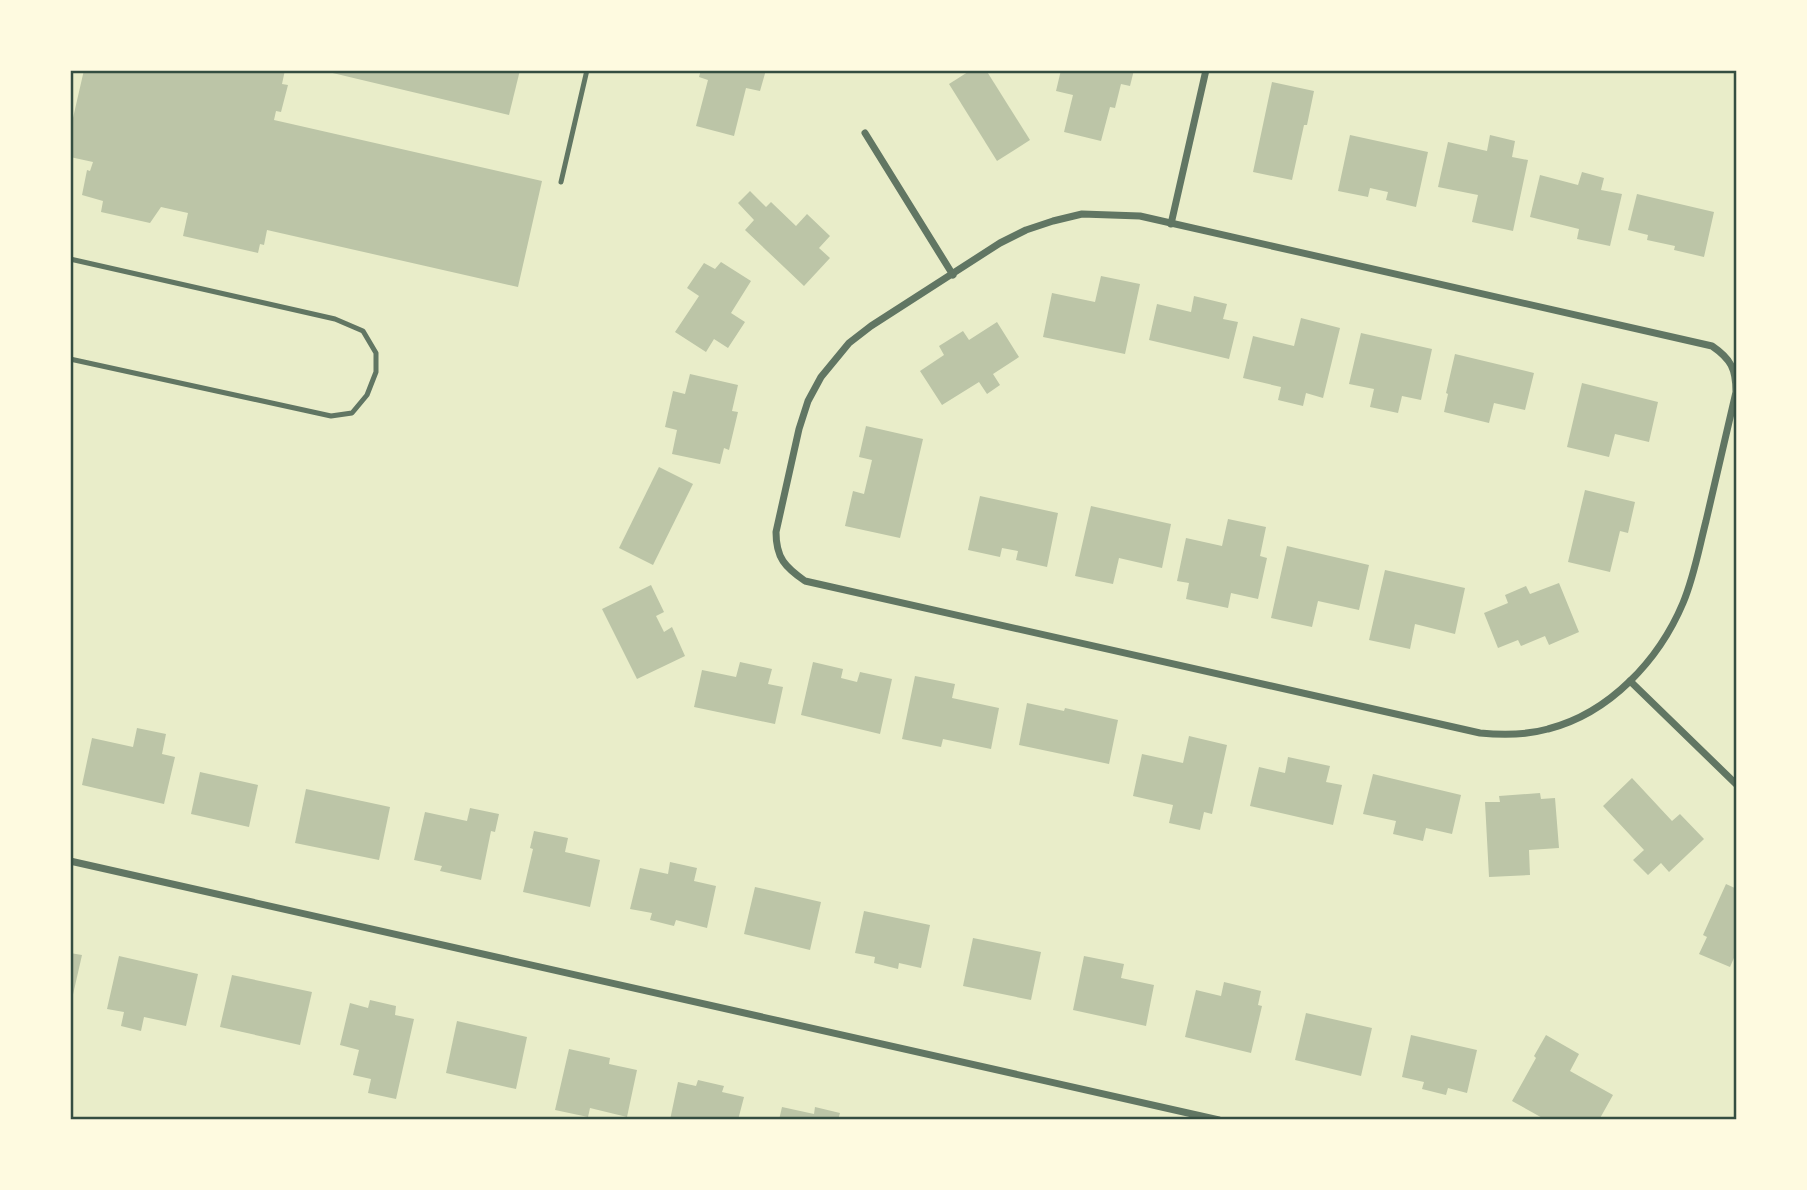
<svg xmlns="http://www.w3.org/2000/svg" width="1807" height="1190" font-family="Cabin,sans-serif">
<rect width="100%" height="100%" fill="#e9edc9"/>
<g fill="#bcc5a7">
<path d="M84,70h201l-3,14 6,1 -7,27 -5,-1 -2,9 268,61 -24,106 -251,-57 -3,15 -4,-1 -2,9 -75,-17 5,-23 -27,-6 -11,16 -49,-11 2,-11 -21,-6 5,-25 3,1 3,-9 -23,-5v-26z"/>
<path d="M320,70h200l-11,45z"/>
<path d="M701,70h65l-6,21 -14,-3 -12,48 -38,-10 12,-46 -9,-3z"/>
<path d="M971,70h15l44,70 -33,21 -48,-77z"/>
<path d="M1061,70h73l-4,16 -9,-2 -6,24 -5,-1 -9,34 -37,-9 9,-37 -17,-4z"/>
<path d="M1272,82l42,9 -7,34h-3l-12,55 -39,-8z"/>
<path d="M1350,135l78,17 -12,55 -30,-7 2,-8 -18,-4 -2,9 -30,-6z"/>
<path d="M1490,135l25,6 -3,16 16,3 -15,71 -41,-9 6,-27 -40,-8 10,-45 39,9z"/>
<path d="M1582,172l22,6 -3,12 21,4 -12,52 -33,-7 2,-10 -49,-12 10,-42 38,10z"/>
<path d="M750,191l16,16 5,-5 25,24 11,-12 23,22 -11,12 11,10 -26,28 -59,-56 9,-10 -16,-17z"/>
<path d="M1637,194l77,18 -10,45 -30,-7 1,-4 -28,-6 1,-5 -20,-5z"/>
<path d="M721,262l30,19 -20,32 14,9 -17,26 -14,-9 -8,13 -31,-20 24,-36 -12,-8 17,-25 11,6z"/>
<path d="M1101,276l39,8 -15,70 -82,-17 9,-44 43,9z"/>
<path d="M1194,296l33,8 -4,15 15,3 -9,37 -80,-19 8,-36 34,8z"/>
<path d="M1301,318l39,10 -17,70 -17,-5 -3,13 -25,-6 3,-13 -38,-9 10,-42 41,10z"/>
<path d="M997,322l22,35 -26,17 7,11 -13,9 -8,-12 -37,23 -22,-34 24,-16 -5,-9 24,-15 6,9z"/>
<path d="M1361,333l71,16 -11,51 -19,-4 -4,17 -28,-6 4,-18 -25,-5z"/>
<path d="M1455,354l79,19 -9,37 -31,-7 -5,20 -45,-11 4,-18 -2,-1z"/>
<path d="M690,374l48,11 -6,26 6,1 -9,38 -5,-2 -4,16 -48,-10 5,-24 -12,-3 8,-36 12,3z"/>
<path d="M1582,383l76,19 -9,40 -34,-8 -6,23 -42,-10z"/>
<path d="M866,426l57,13 -23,99 -55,-12 8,-35 11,3 8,-34 -13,-3z"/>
<path d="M659,467l34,17 -40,81 -34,-17z"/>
<path d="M1585,490l50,12 -7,31 -8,-2 -10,41 -42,-10z"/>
<path d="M980,496l78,17 -11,54 -31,-7 2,-9 -16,-3 -2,9 -32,-7z"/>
<path d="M1091,506l80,18 -9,44 -43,-10 -6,26 -38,-8z"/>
<path d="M1228,519l38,8 -6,29 7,2 -9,41 -27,-6 -3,15 -42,-9 3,-16 -12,-2 9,-43 36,8z"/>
<path d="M1287,546l82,19 -10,45 -41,-9 -6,26 -41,-9z"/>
<path d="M1385,570l80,18 -10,46 -40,-10 -5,25 -41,-9z"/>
<path d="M1559,583l20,49 -30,13 -4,-9 -24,10 -3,-6 -20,8 -14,-35 24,-10 -3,-8 21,-9 4,8z"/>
<path d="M651,585l13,27 -8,4 8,16 8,-5 13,29 -48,23 -35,-70z"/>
<path d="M740,662l32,7 -4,15 15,3 -8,37 -81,-17 8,-37 34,7z"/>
<path d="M813,662l30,7 -2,9 16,4 3,-10 32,7 -12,55 -79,-19z"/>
<path d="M915,676l40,8 -3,14 47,10 -8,41 -48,-10 -2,8 -39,-8z"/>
<path d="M1027,703l37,8 1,-3 53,12 -9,44 -90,-19z"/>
<path d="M137,728l29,6 -4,20 13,3 -11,47 -82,-19 10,-47 41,9z"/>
<path d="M1189,736l38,9 -15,69 -8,-2 -4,18 -31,-7 4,-18 -40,-9 9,-42 41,9z"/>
<path d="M1288,757l42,9 -4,16 16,3 -9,40 -83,-19 9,-39 26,6z"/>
<path d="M200,772l58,13 -9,42 -58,-13z"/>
<path d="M1373,774l88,21 -9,39 -26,-6 -3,13 -30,-7 3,-13 -33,-7z"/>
<path d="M1632,778l40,43 8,-7 24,25 -35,33 -8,-9 -13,12 -15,-15 11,-10 -41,-44z"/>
<path d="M306,789l84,18 -11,53 -84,-17z"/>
<path d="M1540,793l1,6 14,-1 4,50 -30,2 1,25 -41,2 -4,-75h15l-1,-6z"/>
<path d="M470,808l29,6 -4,18 -4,-1 -10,49 -41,-9 2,-5 -28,-6 11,-48 42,9z"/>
<path d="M534,831l34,7 -3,14 35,8 -10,47 -67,-15 10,-43 -3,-1z"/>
<path d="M670,862l27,6 -3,13 22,5 -9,42 -31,-8 -2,6 -24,-6 2,-7 -22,-4 10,-41 28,6z"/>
<path d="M1726,884l11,5v62l-7,16 -31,-13 8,-17 -4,-2z"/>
<path d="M755,887l66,15 -11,48 -66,-16z"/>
<path d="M864,911l66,14 -9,43 -22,-5 -1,6 -24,-6 1,-6 -20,-4z"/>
<path d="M973,938l68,14 -10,48 -68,-14z"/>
<path d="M70,953l12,2 -10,44h-2z"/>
<path d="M119,956l79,18 -12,52 -42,-9 -3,14 -20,-5 3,-14 -17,-3z"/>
<path d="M1084,956l40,8 -3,14 33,7 -8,41 -73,-16z"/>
<path d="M232,975l80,17 -12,53 -80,-18z"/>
<path d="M1224,982l37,9 -3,14 4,1 -11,47 -66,-16 11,-47 25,6z"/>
<path d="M370,1000l26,6 -1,9 19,4 -18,80 -28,-6 3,-14 -18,-4 6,-25 -19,-5 10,-42 18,5z"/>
<path d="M1306,1013l66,15 -11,48 -66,-16z"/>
<path d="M457,1021l70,16 -11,52 -70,-16z"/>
<path d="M1411,1035l66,15 -10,43 -19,-5 -2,7 -24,-6 2,-7 -22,-5z"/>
<path d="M1546,1035l33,19 -9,17 43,24 -14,25h-53l-34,-19 24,-43 -2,-2z"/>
<path d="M569,1049l41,9 -1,6 28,6 -10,47 -37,-9 -2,9 -33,-7z"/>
<path d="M698,1080l26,6 -2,6 22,5 -6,23h-68l8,-38 18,4z"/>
<path d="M782,1107l32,7 1,-7 25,6 -2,7h-59z"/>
</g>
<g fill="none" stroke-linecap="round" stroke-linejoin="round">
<g stroke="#617663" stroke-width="5">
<path d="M561,182l26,-112"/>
<path d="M70,259l265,60 28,12 13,22v19l-9,23 -15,18 -21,3 -261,-57"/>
</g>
<g stroke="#617663" stroke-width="7">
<path d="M865,133l88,142"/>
<path d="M1082,214l58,2 572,130c19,13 24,23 24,46 -10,43 -20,86 -30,129 -7,27 -12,56 -23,82 -24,57 -73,110 -135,126 -21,6 -46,6 -68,4l-675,-152c-20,-14 -29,-23 -29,-49l23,-103 9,-28 13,-24 28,-34 22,-17 129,-83 26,-13 27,-9z"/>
<path d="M1171,224l35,-154"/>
<path d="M1630,681l107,104"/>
<path d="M70,861l1149,259"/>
</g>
</g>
<rect width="1807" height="1190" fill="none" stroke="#fefae0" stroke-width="144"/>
<rect x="72" y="72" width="1663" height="1046" fill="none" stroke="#344e41" stroke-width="2.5"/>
</svg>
